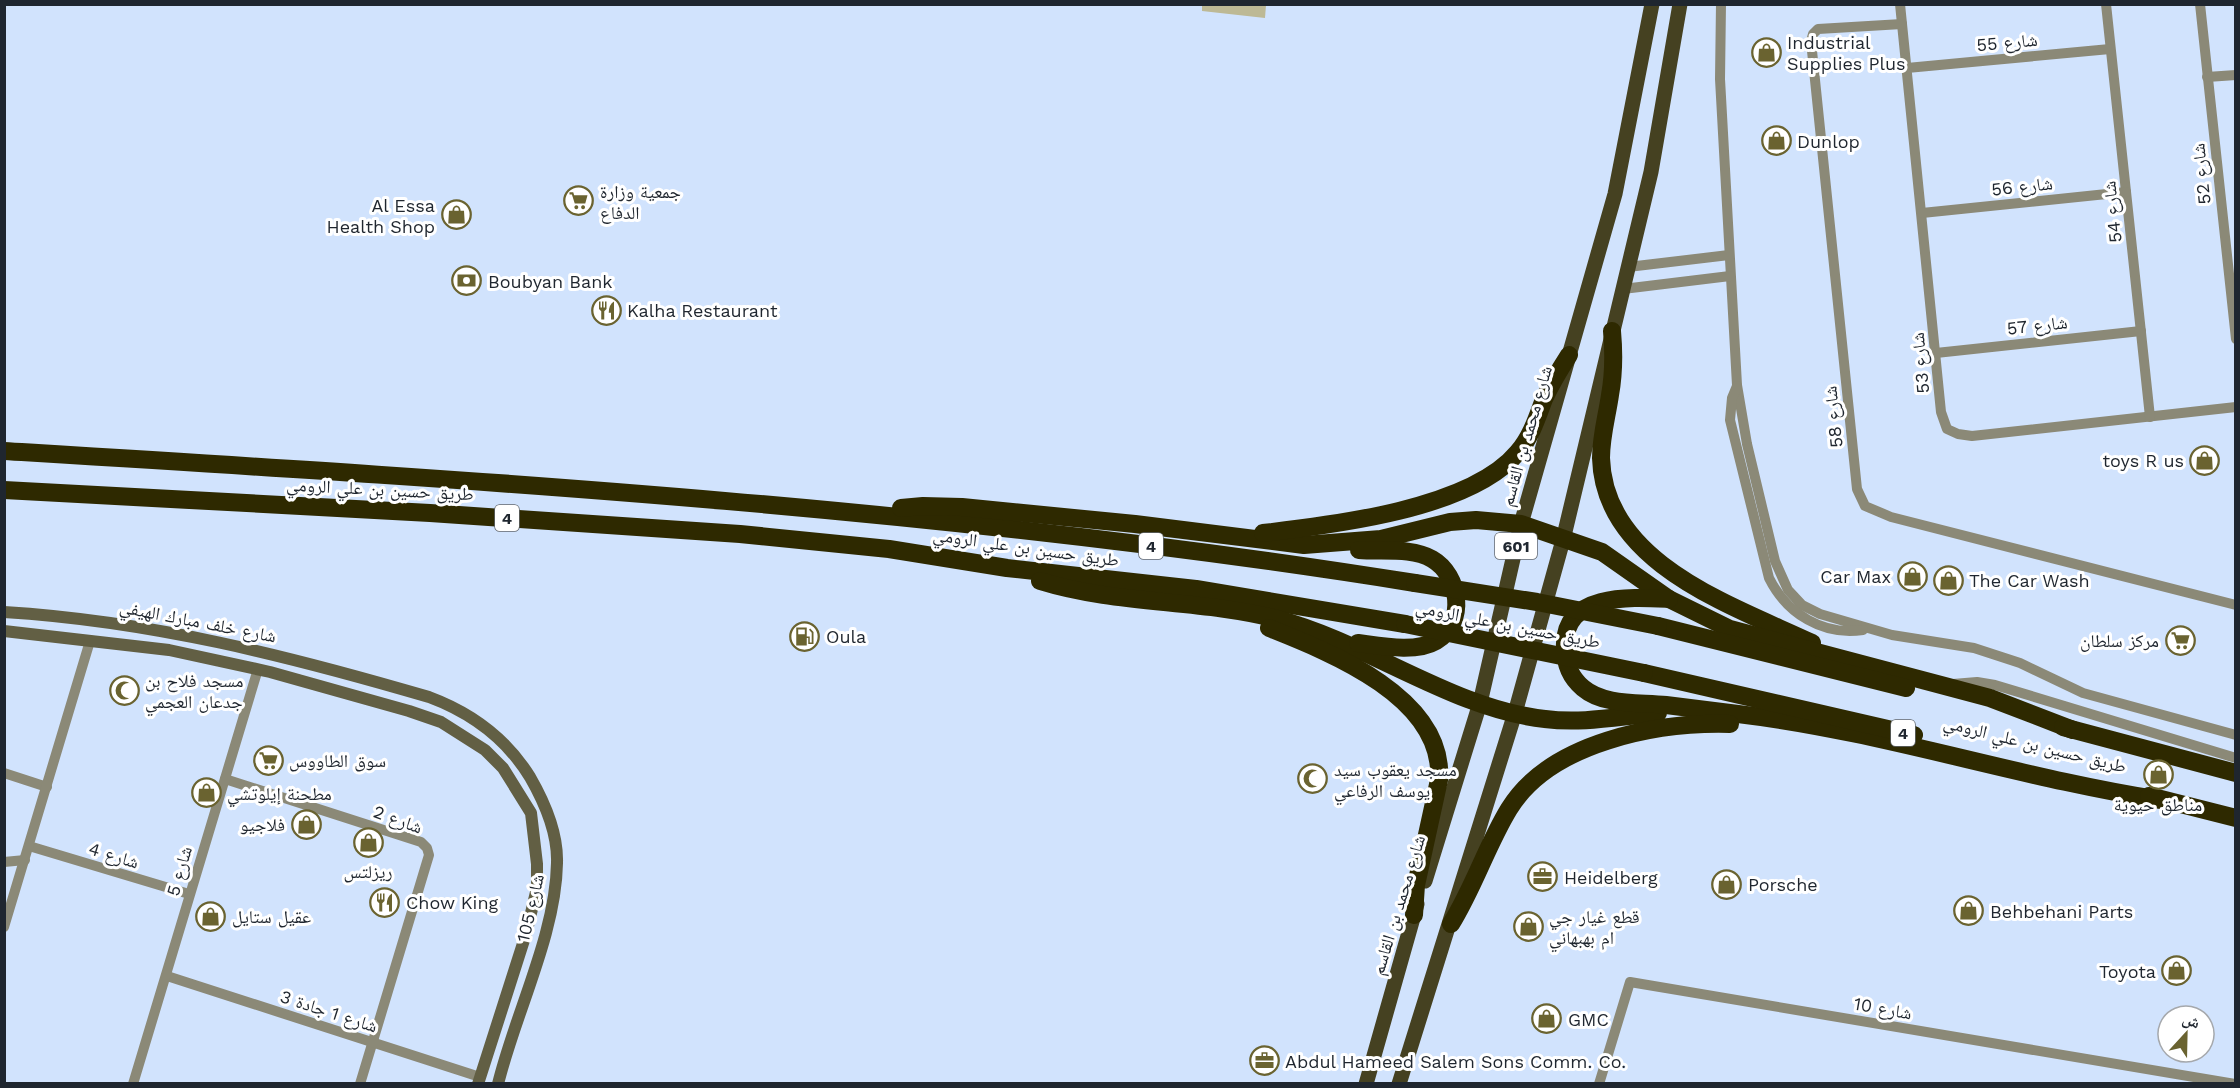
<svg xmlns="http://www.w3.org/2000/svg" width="2240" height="1088" font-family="'Work Sans','Noto Naskh Arabic',sans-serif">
<rect width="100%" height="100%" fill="#d1e3fd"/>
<path fill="#bdb995" d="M1202,5h64l-1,13 -63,-7z"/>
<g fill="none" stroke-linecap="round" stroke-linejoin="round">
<g stroke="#8b8977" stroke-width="10">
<path d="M1721,4l-1,75 17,306 10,59 28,117 13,29 14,15 18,9 72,21 82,13 46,15 63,30 153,42"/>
<path d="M1900,4l41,408 6,17 11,5 14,2 264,-29"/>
<path d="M2106,4l44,413"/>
<path d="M2200,4l36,335"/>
<path d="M1902,24l-84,5 -5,5 -2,7 46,448 8,17 26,11 345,88"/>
<path d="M1907,68l203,-19"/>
<path d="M2207,77l29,-2"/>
<path d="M1922,213l204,-21"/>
<path d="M1628,267l101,-12"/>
<path d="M1623,289l107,-13"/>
<path d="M1936,353l205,-22"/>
<path d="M1737,386l-5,12 -2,22 39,158c18,36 54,58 94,52"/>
<path d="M1953,684l24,-2 18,3 241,73"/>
<path d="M4,773l43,14"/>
<path d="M225,779l196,63 6,6 2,7 -69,229"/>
<path d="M29,846l160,48"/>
<path d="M4,862l21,-2"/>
<path d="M4,927l86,-286"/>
<path d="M167,976l313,101"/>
<path d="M133,1084l125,-415"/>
<path d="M1599,1084l31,-102 605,102"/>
</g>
<g stroke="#625f44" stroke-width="12">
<path d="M4,612c147,9 285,44 425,85 43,16 77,41 101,80 15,26 28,56 27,86 -1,71 -42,151 -59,221"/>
<path d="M4,631l165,19 101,22 139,39 32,11 44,28 18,18 28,45 6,51v24l-11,46 -48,150"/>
</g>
<g stroke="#454121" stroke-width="15">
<path d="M1425,881l55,-178 41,-179 94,-330 37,-190"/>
<path d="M1366,1084l51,-180"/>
<path d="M1399,1084l116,-371 48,-173 88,-368 29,-168"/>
</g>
<g stroke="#2e2900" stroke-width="18">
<path d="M1612,331c2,22 2,42 -2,64 -3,21 -9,41 -9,63 3,106 133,148 211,185"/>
<path d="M4,451c473,29 944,57 1411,132"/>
<path d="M4,490l426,23 310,21 149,15 118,19 189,21 209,35"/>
<path d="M901,508l22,-2 39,1 173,17 169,21 77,-6 69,-17 26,-2 45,4 81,28 67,47 61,30 260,69 83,32"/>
<path d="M1263,533c70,-8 208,-24 255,-81 13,-15 19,-34 26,-53 7,-15 16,-30 25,-44"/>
<path d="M1040,581c77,24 159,18 237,38 91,24 176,90 268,100 38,5 75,-3 113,-6"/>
<path d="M1669,599c-37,-2 -107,-7 -104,49 0,16 6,30 18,40 21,18 57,14 83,17 24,3 48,6 72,9 143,17 281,64 423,86"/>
<path d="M1658,626l248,62"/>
<path d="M1269,628c63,25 176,70 170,152l-23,105 -2,30"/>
<path d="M1358,643c23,3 58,10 78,-2 31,-18 24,-66 -4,-82 -20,-12 -51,-7 -73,-9"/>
<path d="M1644,673l270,62"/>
<path d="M2063,727l173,46"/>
<path d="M2149,796l87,22"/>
<path d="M1451,924c23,-37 36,-79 58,-115 41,-67 148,-87 221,-85"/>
</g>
<g stroke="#2e2900" stroke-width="18">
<path d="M1415,583l122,19 121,24"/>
<path d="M1405,624l239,49"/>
</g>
</g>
<defs>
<symbol id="shop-ring" viewBox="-11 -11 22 22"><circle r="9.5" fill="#fff" stroke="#6a6330" stroke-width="1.5"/><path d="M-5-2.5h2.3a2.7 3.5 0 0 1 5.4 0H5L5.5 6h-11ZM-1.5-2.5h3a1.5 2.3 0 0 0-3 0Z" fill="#6a6330"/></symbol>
<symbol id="supermarket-ring" viewBox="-11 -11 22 22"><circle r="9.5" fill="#fff" stroke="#6a6330" stroke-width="1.5"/><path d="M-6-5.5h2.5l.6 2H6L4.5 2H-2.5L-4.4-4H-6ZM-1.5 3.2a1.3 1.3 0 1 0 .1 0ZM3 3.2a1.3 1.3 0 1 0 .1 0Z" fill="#6a6330"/></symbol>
<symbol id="bank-ring" viewBox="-11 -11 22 22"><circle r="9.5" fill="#fff" stroke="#6a6330" stroke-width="1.5"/><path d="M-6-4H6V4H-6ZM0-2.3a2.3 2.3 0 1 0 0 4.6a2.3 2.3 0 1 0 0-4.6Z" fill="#6a6330"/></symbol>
<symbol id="restaurant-ring" viewBox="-11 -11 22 22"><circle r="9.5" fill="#fff" stroke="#6a6330" stroke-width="1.5"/><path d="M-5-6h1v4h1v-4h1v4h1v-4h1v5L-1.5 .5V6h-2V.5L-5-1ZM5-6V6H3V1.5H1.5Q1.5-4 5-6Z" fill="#6a6330"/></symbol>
<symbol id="fuel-ring" viewBox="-11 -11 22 22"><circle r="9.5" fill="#fff" stroke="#6a6330" stroke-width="1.5"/><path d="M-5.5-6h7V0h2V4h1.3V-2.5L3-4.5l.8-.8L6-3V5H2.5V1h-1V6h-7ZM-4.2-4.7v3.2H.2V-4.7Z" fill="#6a6330"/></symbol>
<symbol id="mosque-ring" viewBox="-11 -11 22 22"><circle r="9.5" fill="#fff" stroke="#6a6330" stroke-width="1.5"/><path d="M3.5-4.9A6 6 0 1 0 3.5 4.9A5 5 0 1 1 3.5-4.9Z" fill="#6a6330"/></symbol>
<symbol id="office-ring" viewBox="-11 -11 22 22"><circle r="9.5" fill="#fff" stroke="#6a6330" stroke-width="1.5"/><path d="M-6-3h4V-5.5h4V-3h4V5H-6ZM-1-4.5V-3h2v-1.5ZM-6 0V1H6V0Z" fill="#6a6330"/></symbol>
</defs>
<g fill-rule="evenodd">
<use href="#shop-ring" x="1750" y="36" width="33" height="33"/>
<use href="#shop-ring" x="1760" y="124" width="33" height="33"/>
<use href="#supermarket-ring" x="562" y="184" width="33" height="33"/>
<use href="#shop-ring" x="440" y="198" width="33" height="33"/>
<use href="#bank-ring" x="450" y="264" width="33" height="33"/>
<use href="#restaurant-ring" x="590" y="294" width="33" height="33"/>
<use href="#shop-ring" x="2188" y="444" width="33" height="33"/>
<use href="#shop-ring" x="1896" y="560" width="33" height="33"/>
<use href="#shop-ring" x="1932" y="564" width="33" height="33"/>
<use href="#fuel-ring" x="788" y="620" width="33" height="33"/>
<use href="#supermarket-ring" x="2164" y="624" width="33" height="33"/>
<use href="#mosque-ring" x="108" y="674" width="33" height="33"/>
<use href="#supermarket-ring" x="252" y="744" width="33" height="33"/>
<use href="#shop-ring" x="2142" y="758" width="33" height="33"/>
<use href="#mosque-ring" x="1296" y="762" width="33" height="33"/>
<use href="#shop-ring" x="190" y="776" width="33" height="33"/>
<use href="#shop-ring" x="290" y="808" width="33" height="33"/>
<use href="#shop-ring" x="352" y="826" width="33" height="33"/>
<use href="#office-ring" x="1526" y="860" width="33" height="33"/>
<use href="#shop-ring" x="1710" y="868" width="33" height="33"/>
<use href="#restaurant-ring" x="368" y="886" width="33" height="33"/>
<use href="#shop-ring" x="1952" y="894" width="33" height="33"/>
<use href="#shop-ring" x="194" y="900" width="33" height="33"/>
<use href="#shop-ring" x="1512" y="910" width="33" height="33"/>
<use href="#shop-ring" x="2160" y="954" width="33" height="33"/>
<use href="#shop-ring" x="1530" y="1002" width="33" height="33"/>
<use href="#office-ring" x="1248" y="1044" width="33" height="33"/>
</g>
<g text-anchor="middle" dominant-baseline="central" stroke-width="6" stroke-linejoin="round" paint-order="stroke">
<g fill="#fff" stroke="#62676d" stroke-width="1.5">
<rect x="495" y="505" width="24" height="26" rx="4.5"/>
<rect x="1139" y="533" width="24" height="26" rx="4.5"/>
<rect x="1495" y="533" width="42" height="26" rx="4.5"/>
<rect x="1891" y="720" width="24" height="26" rx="4.5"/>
</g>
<g font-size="16" font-weight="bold" fill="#1f262f">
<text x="507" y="518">4</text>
<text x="1151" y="546">4</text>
<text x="1516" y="546">601</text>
<text x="1903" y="733">4</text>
</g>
<g font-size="18" fill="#1f262f" stroke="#fff" text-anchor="start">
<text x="1787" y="42">Industrial<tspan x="1787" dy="21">Supplies Plus</tspan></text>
<text x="1797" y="141">Dunlop</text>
<text x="600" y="191">جمعية وزارة<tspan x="600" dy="21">الدفاع</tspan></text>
<text x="435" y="205" text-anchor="end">Al Essa<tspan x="435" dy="21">Health Shop</tspan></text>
<text x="488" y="281">Boubyan Bank</text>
<text x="627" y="310">Kalha Restaurant</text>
<text x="2184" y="460" text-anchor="end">toys R us</text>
<text x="1891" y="576" text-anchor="end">Car Max</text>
<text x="1969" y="580">The Car Wash</text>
<text x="826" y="636">Oula</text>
<text x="2159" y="640" text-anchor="end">مركز سلطان</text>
<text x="145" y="680">مسجد فلاح بن<tspan x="145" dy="21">جدعان العجمي</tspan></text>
<text x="289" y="760">سوق الطاووس</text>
<text x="1334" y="769">مسجد يعقوب سيد<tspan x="1334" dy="21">يوسف الرفاعي</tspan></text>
<text x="227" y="793">مطحنة إيلوتشي</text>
<text x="2158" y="804" text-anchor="middle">مناطق حيوية</text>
<text x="285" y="824" text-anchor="end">فلاجيو</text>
<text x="368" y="871" text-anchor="middle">ريزلتس</text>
<text x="1564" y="877">Heidelberg</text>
<text x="1748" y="884">Porsche</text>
<text x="406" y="902">Chow King</text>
<text x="1990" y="911">Behbehani Parts</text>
<text x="232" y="916">عقيل ستايل</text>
<text x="1549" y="916">قطع غيار جي<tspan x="1549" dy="21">ام بهبهاني</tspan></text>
<text x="2156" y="971" text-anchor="end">Toyota</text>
<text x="1568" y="1019">GMC</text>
<text x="1285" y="1061">Abdul Hameed Salem Sons Comm. Co.</text>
</g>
<g font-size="18" fill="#1f262f" stroke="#fff">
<text transform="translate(2007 42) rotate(-5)">شارع 55</text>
<text transform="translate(2201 174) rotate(-96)">شارع 52</text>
<text transform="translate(2022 186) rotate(-6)">شارع 56</text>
<text transform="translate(2112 212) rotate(-96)">شارع 54</text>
<text transform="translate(2037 325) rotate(-6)">شارع 57</text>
<text transform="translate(1920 363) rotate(-95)">شارع 53</text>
<text transform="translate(1833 417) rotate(-96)">شارع 58</text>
<text transform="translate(1526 436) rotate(-74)">شارع محمد بن القاسم</text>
<text transform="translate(380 489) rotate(3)">طريق حسين بن علي الرومي</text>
<text transform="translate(1026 547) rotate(8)">طريق حسين بن علي الرومي</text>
<text transform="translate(198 621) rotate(11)">شارع خلف مبارك الهيفي</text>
<text transform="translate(1508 624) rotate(11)">طريق حسين بن علي الرومي</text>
<text transform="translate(2035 744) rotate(14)">طريق حسين بن علي الرومي</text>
<text transform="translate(398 819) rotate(20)">شارع 2</text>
<text transform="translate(114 855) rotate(17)">شارع 4</text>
<text transform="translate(179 871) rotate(-74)">شارع 5</text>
<text transform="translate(1398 905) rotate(-73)">شارع محمد بن القاسم</text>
<text transform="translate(530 908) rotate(-77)">شارع 105</text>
<text transform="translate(1883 1008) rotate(10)">شارع 10</text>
<text transform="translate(329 1011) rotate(18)">شارع 1 جادة 3</text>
</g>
</g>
<rect width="2240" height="1088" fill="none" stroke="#1f262f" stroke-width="12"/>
<g transform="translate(2186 1034) rotate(22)"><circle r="28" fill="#ffffff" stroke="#a5a8ac" stroke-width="1.5"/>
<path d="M0-4.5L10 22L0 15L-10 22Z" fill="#6a6330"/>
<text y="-9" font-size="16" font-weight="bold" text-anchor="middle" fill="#1f262f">ش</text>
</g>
</svg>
